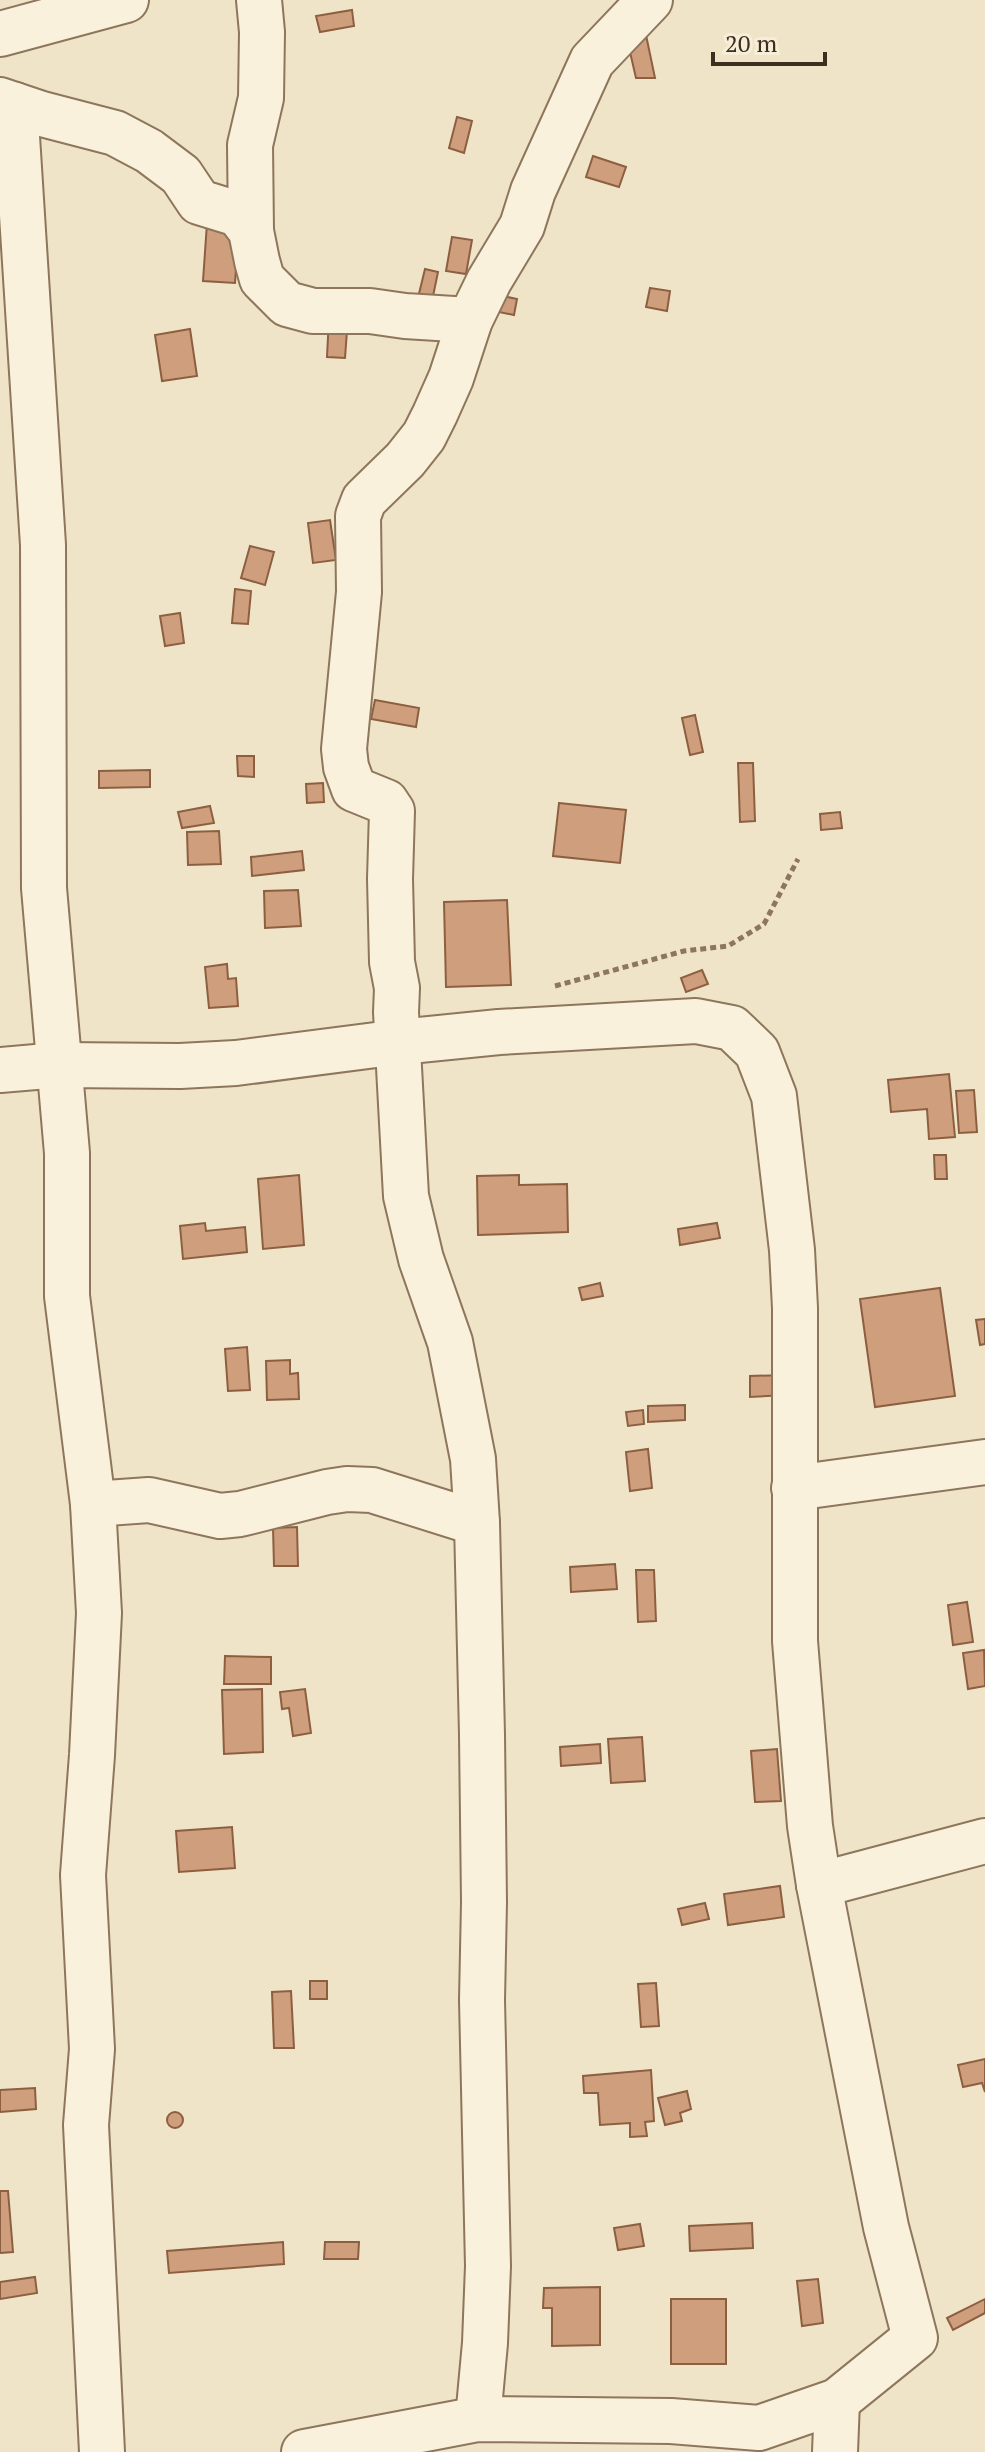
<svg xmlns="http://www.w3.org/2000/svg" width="985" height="2452" font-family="'PT Serif',serif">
<rect width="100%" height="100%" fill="#f0e4c8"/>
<g fill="#cf9f7d" stroke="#8d5f41" stroke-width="2">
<path d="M352,10l2,16 -34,6 -4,-16z"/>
<path d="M646,35l9,43h-19l-9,-39z"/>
<path d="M457,117l15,4 -8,32 -15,-5z"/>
<path d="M593,156l33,11 -7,20 -33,-10z"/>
<path d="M207,223l32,2 -4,58 -32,-2z"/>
<path d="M452,237l20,3 -6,34 -20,-3z"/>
<path d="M425,269l13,3 -7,34h-15z"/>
<path d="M650,288l20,3 -3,20 -21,-4z"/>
<path d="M488,293l29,6 -3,16 -30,-6z"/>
<path d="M329,317h19l-3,41 -18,-1z"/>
<path d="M190,329l7,47 -35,5 -7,-46z"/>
<path d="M330,520l6,40 -23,3 -5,-40z"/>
<path d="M250,546l24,6 -9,33 -24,-7z"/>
<path d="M235,589l16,2 -3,33 -16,-1z"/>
<path d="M180,613l4,30 -19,3 -5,-30z"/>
<path d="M375,700l44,8 -3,19 -45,-8z"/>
<path d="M695,715l8,37 -13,3 -8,-37z"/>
<path d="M237,756h17v21l-16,-1z"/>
<path d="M738,763h15l2,58 -15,1z"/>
<path d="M150,770v17l-51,1v-17z"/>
<path d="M323,783l1,19 -17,1 -1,-19z"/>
<path d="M559,803l67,7 -6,53 -67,-7z"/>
<path d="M210,806l4,17 -32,5 -4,-16z"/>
<path d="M840,812l2,16 -21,2 -1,-16z"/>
<path d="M219,831l2,33 -33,1 -1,-33z"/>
<path d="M302,851l2,19 -52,6 -1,-19z"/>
<path d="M298,890l3,36 -36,2 -1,-37z"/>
<path d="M507,900l4,85 -65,2 -2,-85z"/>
<path d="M227,964l1,15 8,-1 2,28 -29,2 -4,-41z"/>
<path d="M702,970l6,14 -22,8 -5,-14z"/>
<path d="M949,1074l6,63 -26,2 -2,-30 -36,3 -3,-32z"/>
<path d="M974,1090l3,42 -18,1 -3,-42z"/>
<path d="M934,1155h12l1,24h-12z"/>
<path d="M299,1175l5,70 -41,4 -5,-70z"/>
<path d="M519,1175v10l48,-1 1,48 -90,3 -1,-59z"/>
<path d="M205,1223l1,8 39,-4 2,25 -64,7 -3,-33z"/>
<path d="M717,1223l3,15 -40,7 -2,-16z"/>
<path d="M600,1283l3,13 -21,4 -3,-12z"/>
<path d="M940,1288l15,108 -80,11 -15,-108z"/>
<path d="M985,1319v25l-5,1 -4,-25z"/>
<path d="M247,1347l3,43 -22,1 -3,-42z"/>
<path d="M290,1360v14l8,-1 1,26 -32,1 -1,-39z"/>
<path d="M786,1375l1,20 -37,2v-21z"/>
<path d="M685,1405v15l-37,2v-16z"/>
<path d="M643,1410l1,14 -16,2 -2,-14z"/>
<path d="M648,1449l4,39 -22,3 -4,-39z"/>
<path d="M297,1527l1,39h-24l-1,-38z"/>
<path d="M615,1564l2,25 -46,3 -1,-25z"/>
<path d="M636,1570h18l2,51 -18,1z"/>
<path d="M967,1602l6,40 -20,3 -5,-40z"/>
<path d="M984,1650l1,36 -17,3 -5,-36z"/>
<path d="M225,1656l46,1v27h-47z"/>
<path d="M262,1689l1,63 -39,2 -2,-64z"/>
<path d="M305,1689l6,44 -18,3 -4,-28 -7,1 -2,-17z"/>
<path d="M642,1737l3,44 -34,2 -3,-44z"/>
<path d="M600,1744l1,19 -40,3 -1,-19z"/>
<path d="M777,1749l4,52 -26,1 -4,-51z"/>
<path d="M232,1827l3,41 -56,4 -3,-41z"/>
<path d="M780,1886l4,31 -56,8 -4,-31z"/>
<path d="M705,1903l4,16 -27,6 -4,-16z"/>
<rect x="310" y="1981" width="17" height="18"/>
<path d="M656,1983l3,43 -18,1 -3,-43z"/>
<path d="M291,1991l3,57h-20l-2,-56z"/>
<path d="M985,2059v33l-3,-9 -19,4 -5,-22z"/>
<path d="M651,2070l3,51 -9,1 2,14 -17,1v-14l-30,2 -2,-32h-14l-1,-17z"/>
<path d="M35,2088l1,21 -36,3v-22z"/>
<path d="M687,2091l4,18 -11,4 2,8 -17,4 -7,-27z"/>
<circle cx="175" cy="2120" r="8"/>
<path d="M0,2191h8l5,61 -13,1z"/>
<path d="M752,2223l1,25 -63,3 -1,-25z"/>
<path d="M640,2224l4,22 -26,4 -4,-22z"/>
<path d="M283,2242l1,22 -115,9 -2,-22z"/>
<path d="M325,2242h34l-1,17h-34z"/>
<path d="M35,2277l2,16 -37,6v-17z"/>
<path d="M818,2279l5,44 -21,3 -5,-45z"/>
<path d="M600,2287v58l-48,1v-38h-9l1,-20z"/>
<rect x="671" y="2299" width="55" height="65"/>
<path d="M985,2299v14l-32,17 -6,-12z"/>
</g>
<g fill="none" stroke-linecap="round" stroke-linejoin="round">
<defs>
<g id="minor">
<path d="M0,34l126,-34"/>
<path d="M0,100l42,14 73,19 34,18 32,24 18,27 39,12 13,17 6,30 5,18 25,25 26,7h57l35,5 65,4"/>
<path d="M15,105l28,440 1,343 23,265v143l26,208 6,109 -7,142 -9,120 9,174 -6,76 16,327"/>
<path d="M251,231l-1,-86 11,-47 1,-66 -3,-32"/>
<path d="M0,1070l59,-5 121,1 56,-3 163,-21 100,-10 197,-11 36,7 25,24 17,44 18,154 3,58v333l15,185 9,59"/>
<path d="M794,1488l191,-26"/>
<path d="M93,1504l56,-4 71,16 20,-2 87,-22 20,-3 25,1 105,33"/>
<path d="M478,2419l7,-76 3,-77 -6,-266 2,-98 -2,-167 -5,-212 -4,-64 -23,-117 -29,-83 -15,-63 -10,-184 1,-24 -5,-26 -2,-83 2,-68 -6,-9 -32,-13 -8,-22 -2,-18 15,-157 -1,-76 6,-16 41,-40 19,-24 11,-22 16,-36 19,-58 19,-39 33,-55 11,-35 59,-130 58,-61"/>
<path d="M304,2452l174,-33 193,2 88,7 78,-27 78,-63 -29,-111 -67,-342 166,-44"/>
<path d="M835,2452l2,-51"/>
</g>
</defs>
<use href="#minor" stroke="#8d765c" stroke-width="48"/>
<path stroke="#8d765c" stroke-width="5" stroke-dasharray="6 4" stroke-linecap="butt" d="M555,986l129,-35 44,-5 36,-22 34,-65"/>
<use href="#minor" stroke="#faf1dc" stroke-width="44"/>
</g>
<path d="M713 52v12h112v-12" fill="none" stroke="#3d2e20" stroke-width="4"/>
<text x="725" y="52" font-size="24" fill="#3d2e20" stroke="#f7eed8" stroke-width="6" paint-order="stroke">20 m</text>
</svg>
